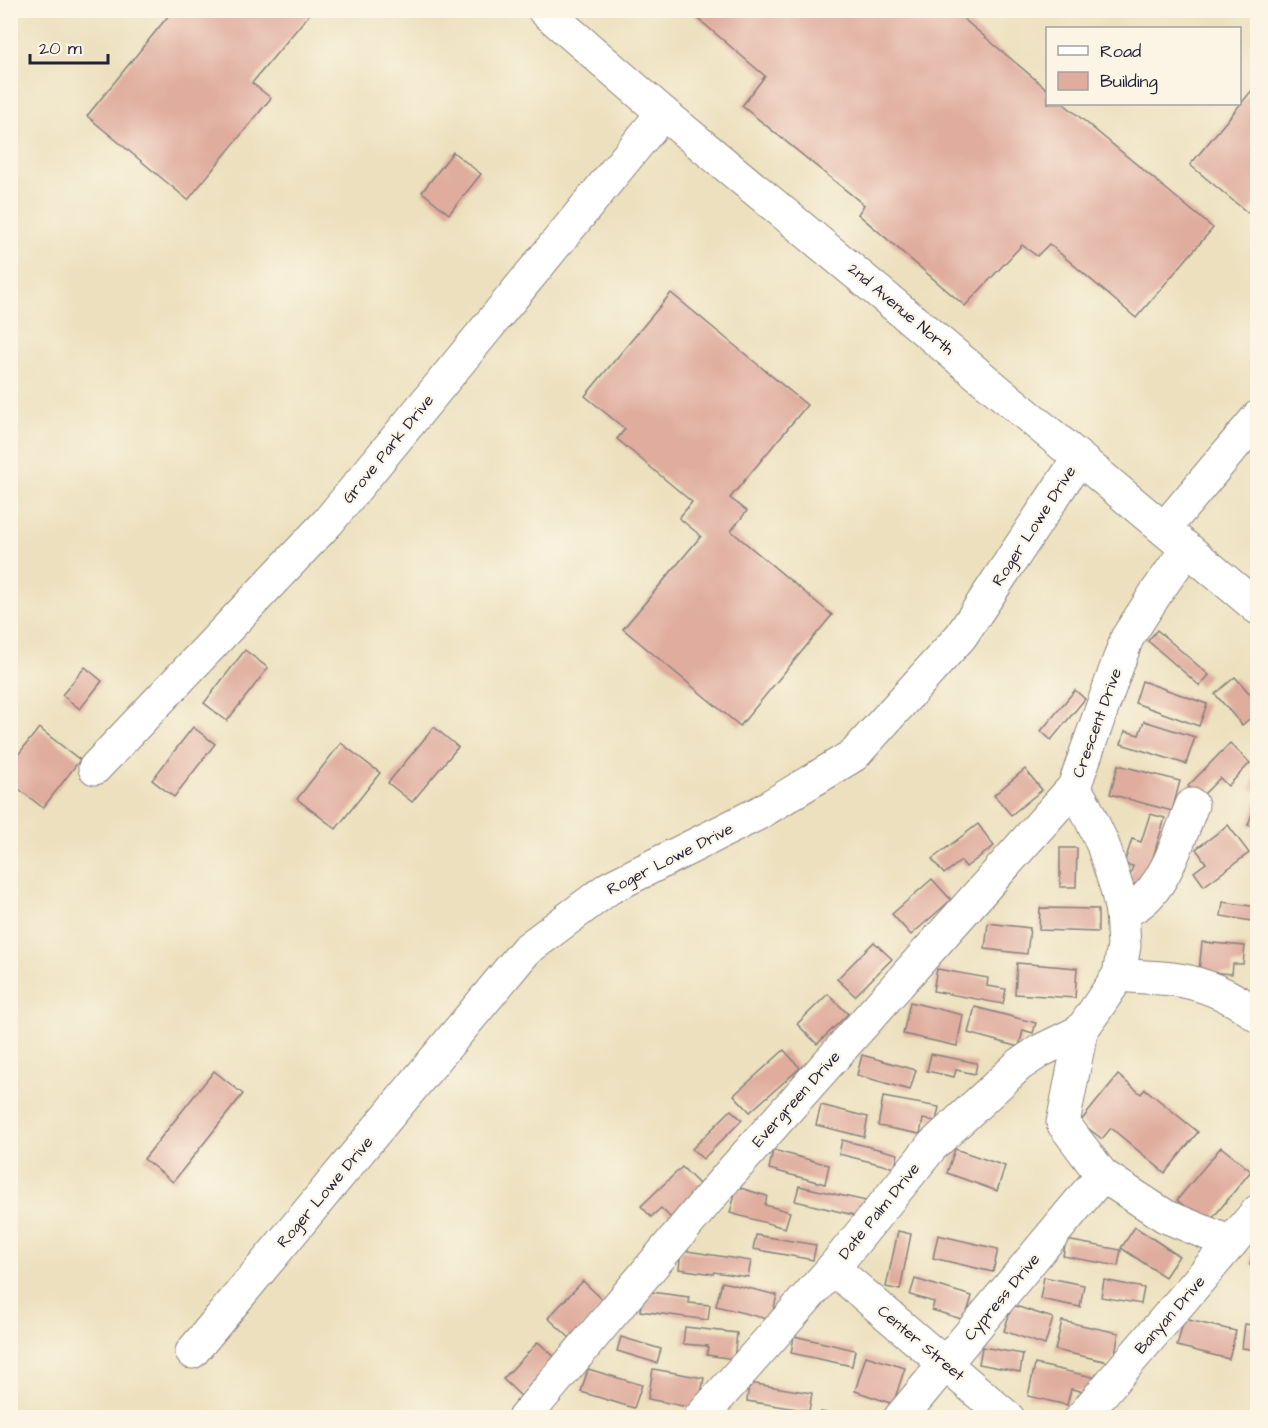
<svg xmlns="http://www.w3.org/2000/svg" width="1268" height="1428" font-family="'Architects Daughter',sans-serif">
<rect width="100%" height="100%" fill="#fcf5e5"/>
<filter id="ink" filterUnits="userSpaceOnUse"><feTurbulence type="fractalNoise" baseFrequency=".0167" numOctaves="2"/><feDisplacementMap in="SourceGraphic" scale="12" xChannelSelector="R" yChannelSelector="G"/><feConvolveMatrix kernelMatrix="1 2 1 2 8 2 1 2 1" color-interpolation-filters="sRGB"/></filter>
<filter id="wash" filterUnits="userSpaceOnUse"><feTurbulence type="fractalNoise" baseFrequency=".008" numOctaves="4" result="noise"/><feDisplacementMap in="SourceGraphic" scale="24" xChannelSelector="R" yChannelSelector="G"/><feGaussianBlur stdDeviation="1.35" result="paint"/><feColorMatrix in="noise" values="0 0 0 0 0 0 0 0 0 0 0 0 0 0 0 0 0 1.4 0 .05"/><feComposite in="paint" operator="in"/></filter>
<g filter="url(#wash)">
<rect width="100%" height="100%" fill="#ece0be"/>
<g id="blocks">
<g fill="#dfac9d">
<path d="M173,10h140l-61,73 19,15 -83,102 -101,-84z"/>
<path d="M688,10h265l95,80v14h16l149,124 -77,90 -87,-74 -12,12 -15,-11 -57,61 -107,-92 6,-9 -122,-99 23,-30z"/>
<path d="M1258,83v119l-10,11 -58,-48z"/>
<path d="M453,152l28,22 -32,40 -27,-22z"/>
<path d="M671,293l136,112 -77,93 17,13 -16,20 101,84 -92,111 -117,-97 78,-93 -22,-18 13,-16 -75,-63 8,-10 -40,-33z"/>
<path d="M1157,630l52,45 -9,11 -52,-45z"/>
<path d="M245,650l23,18 -41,53 -23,-18z"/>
<path d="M85,667l17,14 -22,28 -18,-14z"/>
<path d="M1235,677l23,26v9l-16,13 -27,-31z"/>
<path d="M1142,681l65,23 -8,22 -64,-23z"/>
<path d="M1075,690l10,9 -34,41 -10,-9z"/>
<path d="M1144,721l51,16 -9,27 -65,-20 4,-13 14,4z"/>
<path d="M193,727l22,17 -41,53 -22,-17z"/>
<path d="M434,727l24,20 -46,55 -24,-19z"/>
<path d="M39,728l41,32 -37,48 -33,-26v-17z"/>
<path d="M341,743l39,30 -44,56 -39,-30z"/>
<path d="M1230,743l20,20 -22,23 -8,-8 -20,20 -12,-12z"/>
<path d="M1118,765l62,16 -8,30 -62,-17z"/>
<path d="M1257,768h1v24l-8,-2z"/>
<path d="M1025,769l17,21 -31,25 -17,-20z"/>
<path d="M1258,797v31l-10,-3z"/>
<path d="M1150,814l15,4 -21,69 -16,-5 5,-16 -9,-2 8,-25 9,3z"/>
<path d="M978,824l16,22 -28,21 -5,-6 -17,13 -12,-15z"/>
<path d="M1228,825l21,28 -45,33 -10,-14 12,-9 -10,-14z"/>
<path d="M1060,848h17l-1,39h-16z"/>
<path d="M932,879l19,21 -40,35 -19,-21z"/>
<path d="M1223,902l35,5v15l-37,-6z"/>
<path d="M1040,908l58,1v23l-59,-2z"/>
<path d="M988,923l42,5 -3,26 -42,-5z"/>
<path d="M874,942l18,17 -37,37 -18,-17z"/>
<path d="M1202,942l43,4 -2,18h-10l-1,10 -33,-3z"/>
<path d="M1017,963l60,5 -2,30 -60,-4z"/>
<path d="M937,969l51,9 -1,8 19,3 -3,15 -70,-13z"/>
<path d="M828,994l20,20 -31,30 -20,-20z"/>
<path d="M910,1002l53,13 -6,31 -54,-12z"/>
<path d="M975,1007l61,16 -3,10 -10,-3 -4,17 -51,-14z"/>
<path d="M784,1050l16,18 -50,44 -16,-17z"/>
<path d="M931,1054l46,9 -2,11 -19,-4 -2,7 -27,-6z"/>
<path d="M862,1055l54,15 -6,20 -53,-15z"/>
<path d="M214,1071l29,23 -70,88 -29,-23z"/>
<path d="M1118,1075l23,19 4,-5 53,43 -33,41 -54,-45 -9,11 -22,-17z"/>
<path d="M883,1097l56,10 -3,14 -13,-2 -3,15 -42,-8z"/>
<path d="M821,1105l47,12 -4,20 -48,-12z"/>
<path d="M731,1110l11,10 -39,39 -11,-10z"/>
<path d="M842,1140l56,14 -3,14 -56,-14z"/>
<path d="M1221,1147l30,24 -44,54 -30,-25z"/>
<path d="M955,1149l50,17 -8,25 -50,-18z"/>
<path d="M773,1150l56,15 -4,19 -56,-15z"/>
<path d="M682,1167l21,21 -32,30 -10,-10 -10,9 -10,-11z"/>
<path d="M799,1186l67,15 -4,16 -67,-16z"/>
<path d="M737,1187l30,9 -2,9 25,7 -5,16 -55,-15z"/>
<path d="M1135,1227l44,29 -14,21 -44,-29z"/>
<path d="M898,1231l13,3 -11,56 -14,-3z"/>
<path d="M756,1235l60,10 -3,15 -60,-11z"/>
<path d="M938,1235l60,14 -5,23 -60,-14z"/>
<path d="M1066,1240l55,10 -3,16 -55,-10z"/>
<path d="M1253,1245h5v21l-8,-1z"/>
<path d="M681,1250l70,11 -3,16 -34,-5 -1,2 -34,-5z"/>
<path d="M1044,1277l40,8 -4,22 -40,-8z"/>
<path d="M915,1279l57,17 -7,24 -33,-10 2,-8 -24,-7z"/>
<path d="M1104,1280l40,8 -3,16 -40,-7z"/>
<path d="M583,1281l23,22 -35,36 -23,-21z"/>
<path d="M722,1282l55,13 -6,25 -55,-14z"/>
<path d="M643,1291l46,6v6l21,2 -2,15 -68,-9z"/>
<path d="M1012,1305l41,13 -8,27 -41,-14z"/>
<path d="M1184,1319l52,12 -7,28 -52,-13z"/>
<path d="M1062,1321l57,12 -6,30 -58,-13z"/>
<path d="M1245,1324l13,2v24l-16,-2z"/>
<path d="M685,1327l52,6 -3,26 -27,-4 1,-9 -25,-2z"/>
<path d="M794,1336l61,14 -3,16 -61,-13z"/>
<path d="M621,1337l40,12 -4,14 -40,-12z"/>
<path d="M538,1342l21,19 -36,37 -20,-19z"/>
<path d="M982,1347l41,7 -3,18 -41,-8z"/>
<path d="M866,1356l39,12 -12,36 -38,-13z"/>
<path d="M1035,1364l58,13 -3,16 -19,-4 -4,16 -39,-9z"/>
<path d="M588,1369l54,16 -8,23 -53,-16z"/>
<path d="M653,1369l51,9 -6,31 -50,-10z"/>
<path d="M749,1383l63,10 -3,18 -62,-10z"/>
<path d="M820,1412l24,4v2h-25z"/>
</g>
</g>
</g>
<g filter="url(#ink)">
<use href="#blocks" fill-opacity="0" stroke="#87817c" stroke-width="1.5"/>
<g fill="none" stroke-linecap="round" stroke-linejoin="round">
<defs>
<g id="minor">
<path d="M544,10l119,103 416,345 179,150"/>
<path d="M1164,529l94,-112"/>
<path d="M1187,549l-31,44 -29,45 -53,149 10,17 19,41 14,44 5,23 2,34 -5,29 -38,56 -18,92 39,52 63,41 66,27"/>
<path d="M95,768l233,-246 335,-409"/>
<path d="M1122,912c4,-2 9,-3 13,-6 30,-17 45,-71 57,-101"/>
<path d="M1119,975c18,2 35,2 53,4 31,4 61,17 86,37"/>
<path d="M833,1268l175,150"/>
<path d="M192,1352l334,-402 83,-62 150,-75 95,-58 107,-119 118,-178"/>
<path d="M524,1418l202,-240 348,-391"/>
<path d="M700,1418l133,-150 99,-122 87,-81 21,-14 41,-20"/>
<path d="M900,1418l202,-243"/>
<path d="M1081,1418l177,-207"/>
</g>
</defs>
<use href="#minor" stroke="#87817c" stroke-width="35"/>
<use href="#minor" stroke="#fff" stroke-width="33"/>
</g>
</g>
<g text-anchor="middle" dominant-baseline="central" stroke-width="4.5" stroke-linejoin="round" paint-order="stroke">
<g font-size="16" fill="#22223b" stroke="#fcf5e5">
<text transform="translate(901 309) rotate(40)">2nd Avenue North</text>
<text transform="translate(388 449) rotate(-51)">Grove Park Drive</text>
<text transform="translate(1034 526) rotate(-57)">Roger Lowe Drive</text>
<text transform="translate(1097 723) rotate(-70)">Crescent Drive</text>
<text transform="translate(670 859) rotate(-27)">Roger Lowe Drive</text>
<text transform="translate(796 1099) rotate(-48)">Evergreen Drive</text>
<text transform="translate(325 1192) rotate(-50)">Roger Lowe Drive</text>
<text transform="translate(879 1211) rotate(-51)">Date Palm Drive</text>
<text transform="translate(1002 1297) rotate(-50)">Cypress Drive</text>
<text transform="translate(1170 1315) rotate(-49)">Banyan Drive</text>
<text transform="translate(921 1343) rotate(40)">Center Street</text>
</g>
</g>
<rect width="1268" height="1428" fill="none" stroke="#fcf5e5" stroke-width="36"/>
<rect x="1046" y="27" width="195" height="78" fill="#fcf5e5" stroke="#a5a1a1" stroke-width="1.5"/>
<rect x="1058" y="46" width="30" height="9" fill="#ffffff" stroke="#a5a1a1" stroke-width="1.5"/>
<text x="1100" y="57" font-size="18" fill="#22223b">Road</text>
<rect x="1058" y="72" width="30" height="18" fill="#dfac9d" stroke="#a5a1a1" stroke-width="1.5"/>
<text x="1100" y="87" font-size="18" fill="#22223b">Building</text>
<path d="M30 54v9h78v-9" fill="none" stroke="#22223b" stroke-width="3"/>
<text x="39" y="54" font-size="18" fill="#22223b" stroke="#fcf5e5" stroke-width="4.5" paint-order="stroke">20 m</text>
</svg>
